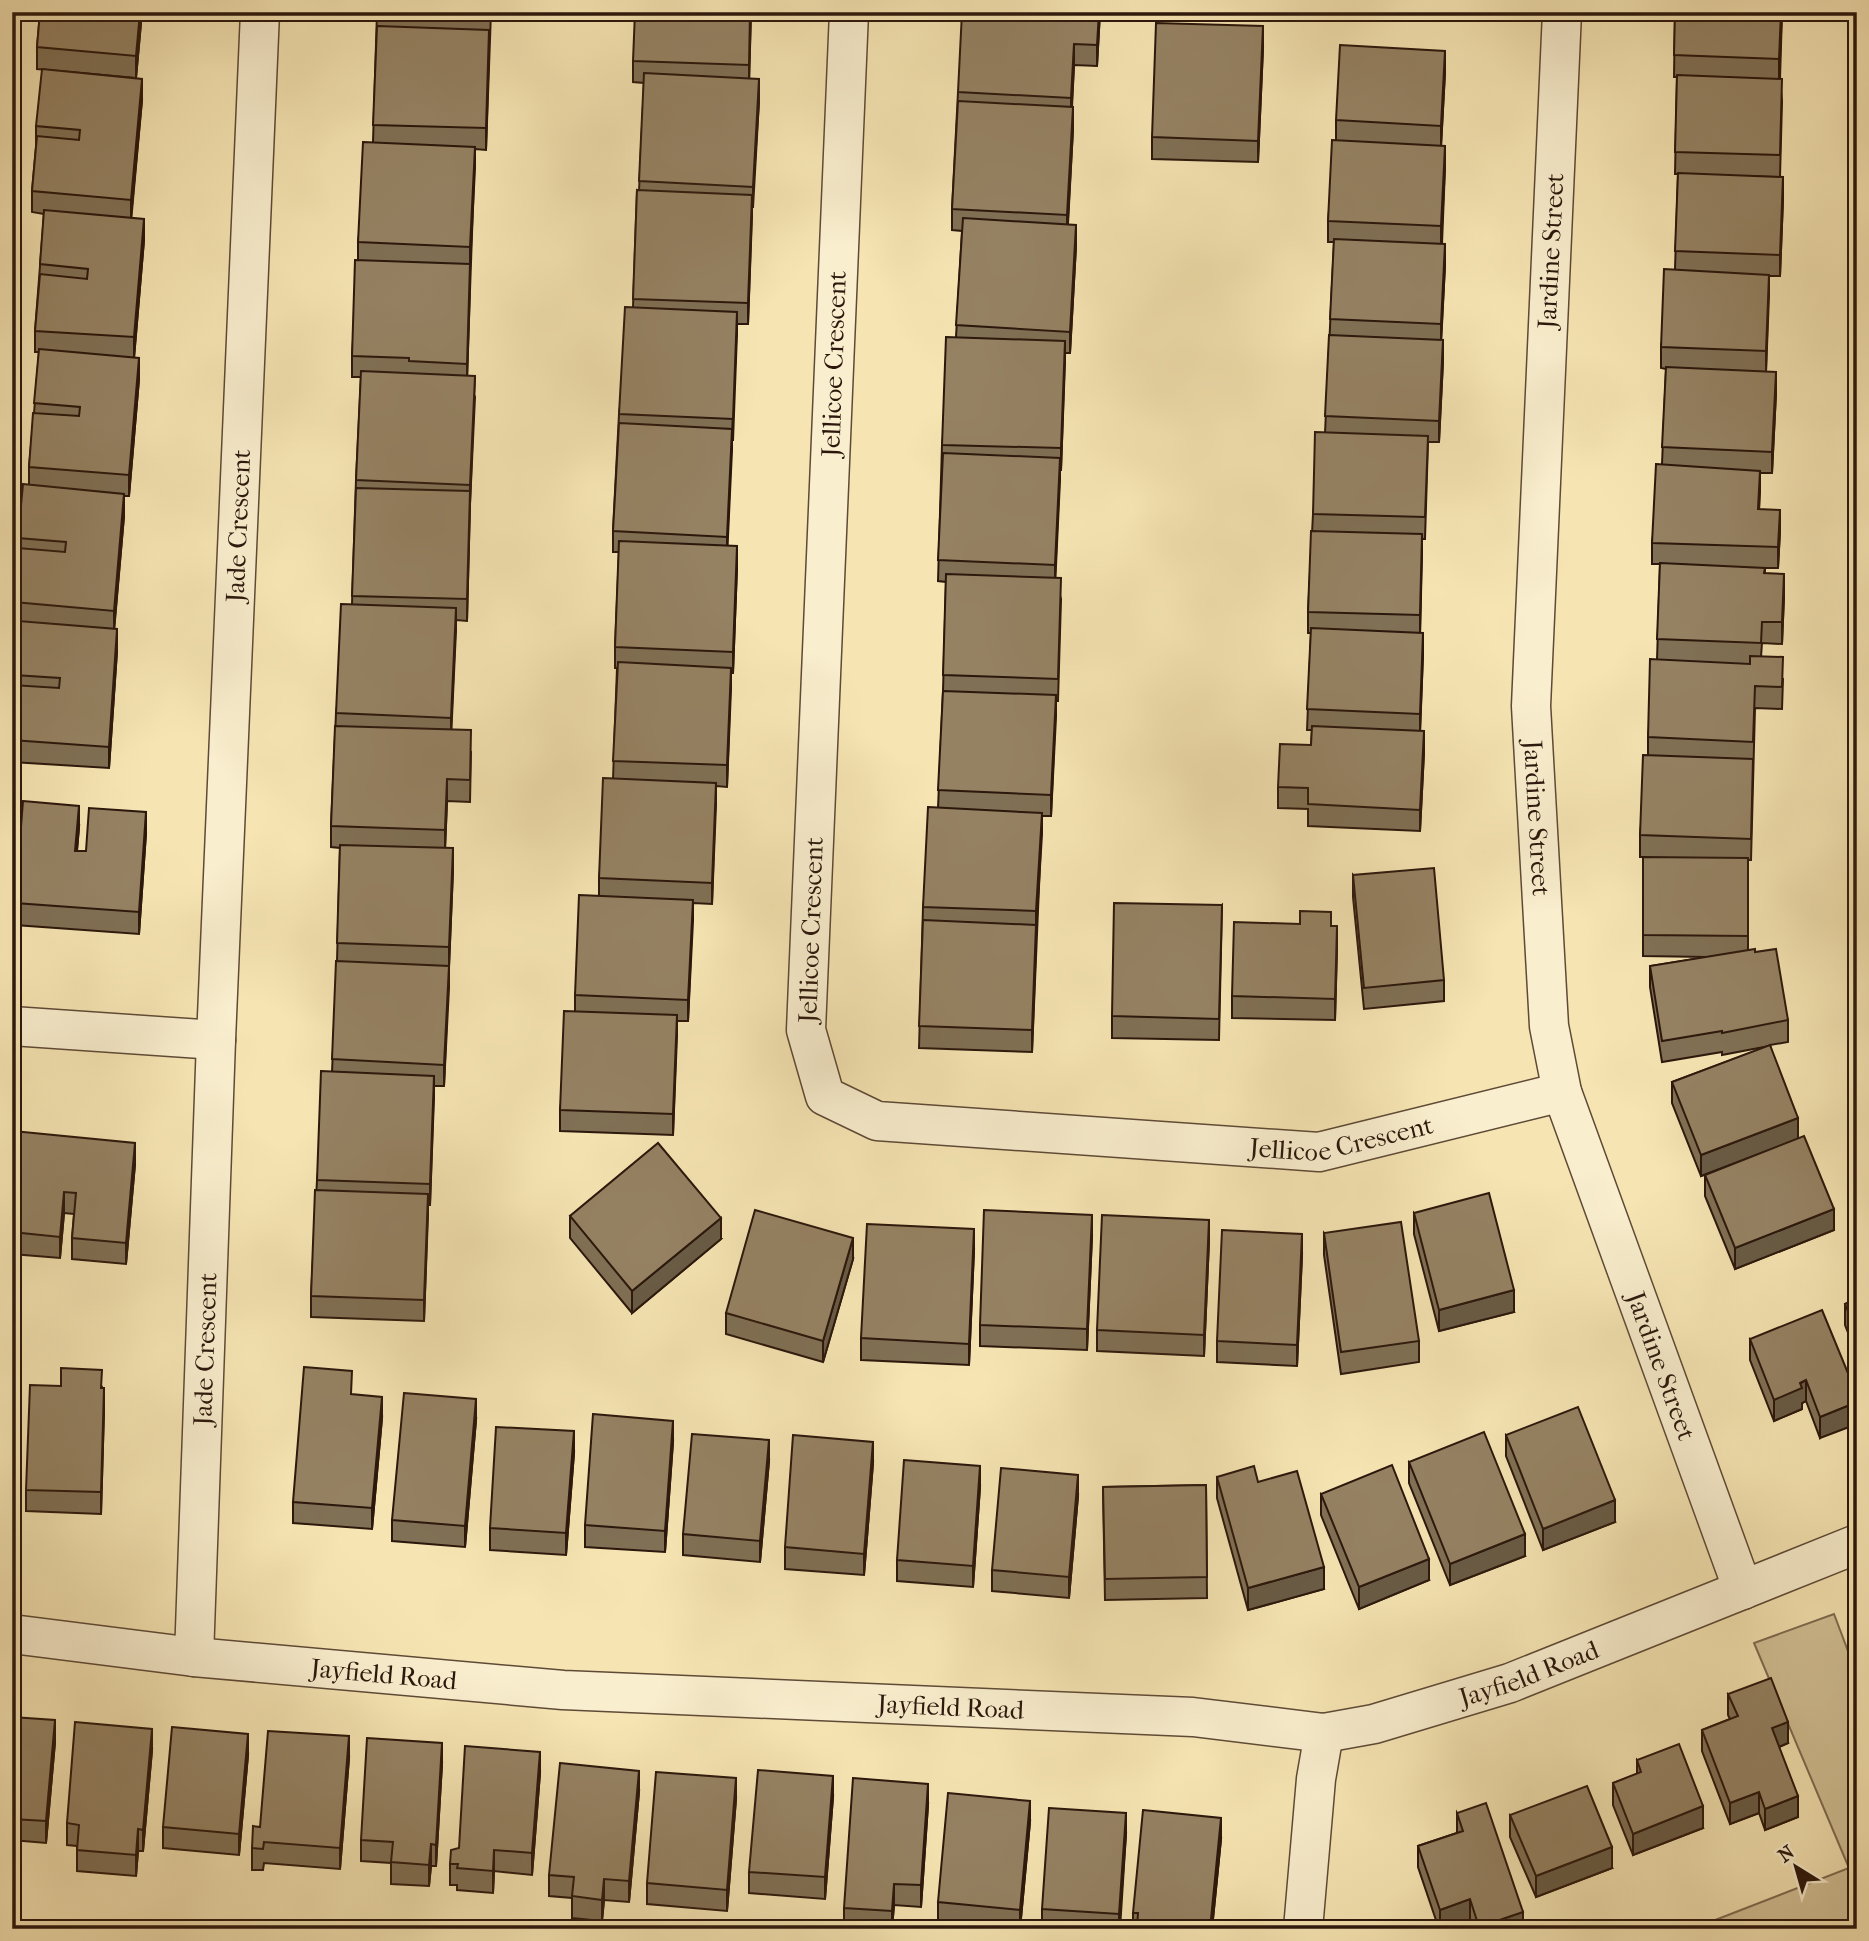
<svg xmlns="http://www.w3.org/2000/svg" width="1869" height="1941" font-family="'IM FELL French Canon',serif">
<rect width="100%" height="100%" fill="#f6e5b3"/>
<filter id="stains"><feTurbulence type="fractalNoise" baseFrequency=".00286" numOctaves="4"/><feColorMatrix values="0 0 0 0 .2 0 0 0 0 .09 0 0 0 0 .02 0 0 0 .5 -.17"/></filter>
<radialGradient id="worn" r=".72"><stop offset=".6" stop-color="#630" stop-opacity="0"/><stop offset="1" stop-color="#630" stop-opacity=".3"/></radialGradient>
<path fill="#d3c297" stroke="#7f6c52" stroke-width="2" d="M1834,1614l23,61v254h-165l157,-61 -95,-225z"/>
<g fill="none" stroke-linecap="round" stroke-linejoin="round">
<defs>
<g id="street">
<path id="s1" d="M849,12l-43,1018 19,66 52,25 442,31 243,-60"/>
<path id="s2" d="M1562,12l-31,694 18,320 13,66 181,498"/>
<path d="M12,1026l204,14"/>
<path id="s3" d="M12,1634l182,23 369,33 630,27 131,16 50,-9 136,-41 347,-139"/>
<path id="s4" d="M194,1657l22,-617 44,-1028"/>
<path d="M1303,1929l13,-150 8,-46"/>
</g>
</defs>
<use href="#street" stroke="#5e4a36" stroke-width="41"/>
<use href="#street" stroke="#f9eece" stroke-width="38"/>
</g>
<g fill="#807055" stroke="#2b170c" stroke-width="2">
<path d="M40,12h102l-6,66 -99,-9v-22z"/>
<path d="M377,12h114l-5,138 -11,-1 -8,227 8,21 -5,107 -3,117 -11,-1 -5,110 20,22 -1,50 -23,-1 -2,47 8,22 -9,216h-10l-4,119h-2l-4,116 -113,-4v-21l6,-116 15,-108 5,-111 3,-113 -9,-1v-21l5,-113 16,-109 4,-124 5,-103h-9v-21l6,-96v-18l15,-100z"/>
<path d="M751,12l-2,67 10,22 -7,107 -4,116h-11l-10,222 10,21 -4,106h-2l-4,114 -11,-1 -4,118 -19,-1 -5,118h-11l-4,114 -113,-4v-21l15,-99v-16l24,-100v-17l14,-99 4,-111h-2v-21l4,-95h-6v-21l6,-117 14,-107 4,-117 2,1 5,-108 -11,-1v-21z"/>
<path d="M1100,12l-3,54 -23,-1 -2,42 1,22 -5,95 8,22 -6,107h-5l-4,117h-1l-5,108 6,21 -3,102h-2l-5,115h-9l-10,236 -113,-4 4,-141 15,-99 5,-117 3,-109 -8,-1 4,-136 14,-108 6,-106 -10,-1v-21l6,-117z"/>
<path d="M1675,12h107l-2,67 2,22 -2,76 -44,-1 47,23 -3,77h-11l-3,95 10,22 -4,80h-12l-1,36 21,22 -2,37h-13v5l19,23 -2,48 -20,-1 -1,14 22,22 -1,30 -27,-1 -4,152h-3v90l7,2 33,68v22l-18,3 28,93 36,92 -99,39 -30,-73v-21l5,-2 -9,3 -29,-73v-21l97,-36 -47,9v-3l-60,10 -12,-75v-21l57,-9 -64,-1v-99h4h-7v-22l8,-80v-18l9,-77 3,-96h-8v-21l10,-79 4,-95 -5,-1v-21l14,-78 3,-95h-3l2,-97h-3z"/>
<path d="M1263,48l-5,114 -106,-3v-22z"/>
<path d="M1445,72l-4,74 4,21 -3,77 3,21 -4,75 2,21 -4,81h-11l-3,97h-3l-2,94 3,21 -3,76 4,22 -4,79 -112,-5v-17l-30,-1v-21l33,-42 1,-15h-5l4,-97h-3v-21l5,-98 12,-81 9,-191h-6v-21l8,-81v-20z"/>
<path d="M142,100l-11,117 13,23 -10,118 5,21 -10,117h-5v20l-10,113 3,22 -8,117 -97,-6v-77h2l3,-62h-3v-21l4,-64 11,-53v-18l5,-54 5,-61h-4v-21l9,-117 -12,-2v-21l4,-45v-20z"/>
<path d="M79,827l-2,24h9l60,-18 -7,101 -124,-9v-22z"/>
<path d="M1353,875l91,105v21l-80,8 -11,-112z"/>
<path d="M1222,905l-3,135 -107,-2v-22z"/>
<path d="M1331,926l6,21 -2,73 -103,-2v-22z"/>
<path d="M12,1143l123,21 -9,100 -54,-5v-21l2,-24 -10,-1 -4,45 -48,-4z"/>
<path d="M1414,1213l100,99 -75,19 -25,-97z"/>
<path d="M570,1216l151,23 -89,74 -62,-75z"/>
<path d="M1324,1233l95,108v21l-78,12 -17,-119z"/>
<path d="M1092,1236l-5,114 -107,-4v-21z"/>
<path d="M1209,1241l-5,115 -107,-5v-21z"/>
<path d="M974,1250l-5,115 -108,-5v-22z"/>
<path d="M1302,1255l-5,111 -80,-4v-21z"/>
<path d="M853,1259l-30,103 -97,-28v-21z"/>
<path d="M1857,1299v56l-12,-30v-21z"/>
<path d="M1750,1339l107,56 -37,43 -14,-37 -4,2v6l-28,12 -24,-61z"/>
<path d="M102,1388l2,22 -3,104 -75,-3v-21z"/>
<path d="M382,1418l-10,111 -79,-6v-21z"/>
<path d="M476,1420l-11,127 -73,-6v-21z"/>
<path d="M1506,1435l109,87 -72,28 -37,-94z"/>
<path d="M673,1442l-8,110 -80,-5v-22z"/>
<path d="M574,1453l-8,102 -76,-5v-22z"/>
<path d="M769,1461l-9,101 -77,-7v-21z"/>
<path d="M1409,1462l116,94 -75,29 -41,-102z"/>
<path d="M873,1463l-9,112 -79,-6v-22z"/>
<path d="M1217,1477l41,5 66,107 -76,21 -31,-112z"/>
<path d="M1206,1485l1,113 -102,2 -2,-113z"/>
<path d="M980,1487l-7,100 -76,-6v-21z"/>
<path d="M1321,1494l108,86 -70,29 -38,-94z"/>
<path d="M1078,1496l-9,102 -77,-7v-21z"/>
<path d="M1728,1694l60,49 -9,4 19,70 -33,13 -6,-17 -29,11 -28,-73v-21l28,-11 -2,-4z"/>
<path d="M12,1717l43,25 -9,101 -34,-3z"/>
<path d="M152,1750l-9,101h-5l-2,25 -59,-5v-25l-10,-1v-22z"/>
<path d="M248,1755l-9,100 -76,-7v-21z"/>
<path d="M349,1758l-9,111 -76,-6 -1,7h-11v-22l8,-21z"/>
<path d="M1637,1760l66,68 -70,27 -20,-50v-22l24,-9z"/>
<path d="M442,1764l-6,102h-5l-2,20 -38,-2v-21l-30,-2v-21z"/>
<path d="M540,1773l-8,102 -38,-4 -1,22 -36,-3v-5h-7v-21l9,-16z"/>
<path d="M639,1792l-10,110 -25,-2 -2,21 -30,-3v-20l-23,-2v-21z"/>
<path d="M833,1797l-8,102 -76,-6v-21z"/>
<path d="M736,1799l-9,112 -80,-7v-21z"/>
<path d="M928,1805l-7,102 -27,-2 -2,24h-48v-21z"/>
<path d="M1457,1813l66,116h-51l-2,-8 -24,8h-7l-21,-62v-21l39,-13z"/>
<path d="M1510,1815l102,53 -76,29 -26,-60z"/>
<path d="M1030,1822l-10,107h-25l-57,-5v-22z"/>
<path d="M1126,1834l-6,95h-78v-20z"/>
<path d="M1221,1839l-9,90h-79v-16z"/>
</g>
<g fill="#685b45" stroke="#2b170c" stroke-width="2">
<path d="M140,12h2l-6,66v-22z"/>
<path d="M750,12h1l-2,74v-21z"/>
<path d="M1099,12h1l-3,54v-21z"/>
<path d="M1781,12h1l-3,69v-22z"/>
<path d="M1263,26v22l-5,114v-21z"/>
<path d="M489,30v21l-3,99v-22z"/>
<path d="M1074,44v21l-3,54v-21z"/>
<path d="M1445,51v21l-4,75v-21z"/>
<path d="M142,79v21l-11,122v-22z"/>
<path d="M759,79v22l-6,107v-21z"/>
<path d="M1073,107v22l-6,108v-22z"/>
<path d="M1445,146v21l-4,80v-21z"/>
<path d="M475,147v21l-5,100v-21z"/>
<path d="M1783,177v22l-3,77v-21z"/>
<path d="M752,195v21l-4,108v-21z"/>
<path d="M144,219v21l-10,118v-21z"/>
<path d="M1076,225v21l-6,107v-21z"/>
<path d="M1445,244v21l-4,80v-21z"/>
<path d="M470,264v21l-3,100v-21z"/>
<path d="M1769,275v21l-3,76v-21z"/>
<path d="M737,312v21l-4,108v-22z"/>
<path d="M1443,340v21l-4,81v-21z"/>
<path d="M1065,341v21l-4,108v-22z"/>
<path d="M139,358v21l-10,117v-21z"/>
<path d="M1776,372v21l-4,80v-21z"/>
<path d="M475,376l-5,128 -3,117 3,-136z"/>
<path d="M732,429v21l-5,108v-21z"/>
<path d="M1060,458v22l-5,107v-22z"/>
<path d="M1760,471v21l-2,38v-21z"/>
<path d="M124,494v22l-10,116v-21z"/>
<path d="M1780,510v21l-2,37v-21z"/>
<path d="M1422,534v21l-2,81v-21z"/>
<path d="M737,546v21l-4,106v-21z"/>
<path d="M1784,574v22l-2,48v-22z"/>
<path d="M456,608v22l-5,109v-21z"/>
<path d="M117,629v22l-8,117v-21z"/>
<path d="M1423,633v21l-3,81v-21z"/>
<path d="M731,668v21l-4,98v-22z"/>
<path d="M1056,695v22l-5,99v-21z"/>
<path d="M1424,731v21l-4,79v-21z"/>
<path d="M447,779v22l-2,50v-21z"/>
<path d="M716,783v22l-4,99v-21z"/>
<path d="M79,806v21l-4,45v-21z"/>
<path d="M146,812v21l-7,101v-22z"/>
<path d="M1042,813v21l-6,99v-22z"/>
<path d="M453,848v22l-4,98v-21z"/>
<path d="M693,900v21l-5,100v-21z"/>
<path d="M1036,925v21l-4,106v-22z"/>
<path d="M1337,926v21l-2,73v-21z"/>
<path d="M449,966v22l-5,98v-21z"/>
<path d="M677,1015v21l-4,99v-21z"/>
<path d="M434,1076v21l-4,108v-21z"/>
<path d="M1798,1118v21l-97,37v-21z"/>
<path d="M135,1143v21l-9,100v-21z"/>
<path d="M64,1192v21l-4,45v-21z"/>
<path d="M428,1194v21l-4,106v-21z"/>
<path d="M1834,1209v21l-99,39v-21z"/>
<path d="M1092,1215v21l-5,114v-21z"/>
<path d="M721,1218v21l-89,74v-22z"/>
<path d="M1209,1220v21l-5,115v-21z"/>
<path d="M974,1229v21l-5,115v-21z"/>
<path d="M1302,1234v21l-5,111v-21z"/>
<path d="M853,1238v21l-30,103v-21z"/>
<path d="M1514,1290v22l-75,19v-21z"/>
<path d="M15,1367v21l-3,27v-22z"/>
<path d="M1806,1380v21l-4,2v6l-28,12v-21z"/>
<path d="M104,1388v22l-3,104v-22z"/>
<path d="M382,1397v21l-10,111v-21z"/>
<path d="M476,1399v21l-11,127v-21z"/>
<path d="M1857,1402v22l-37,14v-21z"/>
<path d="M673,1421v21l-8,110v-21z"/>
<path d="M574,1431v22l-8,102v-22z"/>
<path d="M769,1440v21l-9,101v-21z"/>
<path d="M873,1442v21l-9,112v-21z"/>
<path d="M980,1466v21l-7,100v-21z"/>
<path d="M1078,1475v21l-9,102v-21z"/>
<path d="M1615,1500v22l-72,28v-21z"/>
<path d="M1525,1534v22l-75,29v-21z"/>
<path d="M1429,1559v21l-70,29v-22z"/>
<path d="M1324,1567v22l-76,21v-22z"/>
<path d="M55,1720v22l-9,101v-22z"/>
<path d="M1788,1722v21l-16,7v-22z"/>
<path d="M152,1729v21l-9,101v-21z"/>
<path d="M248,1734v21l-9,100v-21z"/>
<path d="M349,1736v22l-9,111v-21z"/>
<path d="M442,1743v21l-6,102v-21z"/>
<path d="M540,1752v21l-8,102v-22z"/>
<path d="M639,1771v21l-10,110v-21z"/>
<path d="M833,1776v21l-8,102v-22z"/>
<path d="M736,1778v21l-9,112v-21z"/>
<path d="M928,1784v21l-7,102v-22z"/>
<path d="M1759,1792v21l-29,11v-21z"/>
<path d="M1798,1796v21l-33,13v-21z"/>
<path d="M1030,1801v21l-10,107v-19z"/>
<path d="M1703,1806v22l-70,27v-21z"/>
<path d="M1126,1813v21l-7,95v-15z"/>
<path d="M1221,1818v21l-9,90h-2z"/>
<path d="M138,1829v22l-2,25v-21z"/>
<path d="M431,1844v22l-2,20v-21z"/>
<path d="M1612,1847v21l-76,29v-21z"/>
<path d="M494,1850v21l-1,22v-22z"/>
<path d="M604,1879v21l-2,21v-21z"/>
<path d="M894,1884v21l-2,24v-18z"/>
<path d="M1470,1899v22l-24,8h-6v-19z"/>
<path d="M1523,1912v17h-44v-2z"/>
</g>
<g fill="#958263" stroke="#2b170c" stroke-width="2">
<path d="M40,12h100l-4,44 -99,-9z"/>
<path d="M635,12h115l-1,53 -116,-4z"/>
<path d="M962,12h137l-2,33 -23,-1 -3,54 -113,-6z"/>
<path d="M1675,12h106l-2,47 -105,-4z"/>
<path d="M1156,23l107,3 -5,115 -106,-4z"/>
<path d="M377,26l112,4 -3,98 -113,-3z"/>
<path d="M1340,45l105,6 -4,75 -105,-6z"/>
<path d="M42,69l100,10 -11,121 -99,-9 5,-55 42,4 1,-10 -44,-4z"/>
<path d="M644,73l115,6 -6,108 -114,-6z"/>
<path d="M1677,75l105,4 -2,76 -105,-3z"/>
<path d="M958,101l115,6 -6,108 -115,-6z"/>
<path d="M1332,140l113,6 -4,80 -113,-5z"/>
<path d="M363,142l112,5 -5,100 -112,-5z"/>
<path d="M1678,173l105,4 -3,78 -105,-4z"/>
<path d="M637,190l115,5 -4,108 -115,-4z"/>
<path d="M44,210l100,9 -10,118 -99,-6 5,-57 47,5 1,-10 -48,-5z"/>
<path d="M963,218l113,7 -6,107 -114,-7z"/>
<path d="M1334,239l111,5 -4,80 -111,-5z"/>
<path d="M355,260l115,4 -3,100 -58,-3v-3l-57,-2z"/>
<path d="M1664,269l105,6 -3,76 -105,-4z"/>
<path d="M625,307l112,5 -4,107 -114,-5z"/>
<path d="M1329,335l114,5 -4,81 -114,-5z"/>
<path d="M946,337l119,4 -4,107 -119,-3z"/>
<path d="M39,349l100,9 -10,117 -100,-8 4,-54 46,3 1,-9 -46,-4z"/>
<path d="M1666,367l110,5 -4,80 -110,-5z"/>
<path d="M361,371l114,5 -5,109 -114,-5z"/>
<path d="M619,423l113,6 -5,108 -114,-6z"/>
<path d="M1315,432l113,4 -3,81 -112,-3z"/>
<path d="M943,453l117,5 -5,107 -117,-5z"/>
<path d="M1656,464l104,7 -2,38 22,1 -2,37 -126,-4z"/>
<path d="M23,484l101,10 -10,117 -100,-9 4,-54 47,4 1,-10 -48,-4z"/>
<path d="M356,488l114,3 -3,108 -115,-3z"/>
<path d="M1311,531l111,3 -2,81 -112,-3z"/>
<path d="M619,541l118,5 -4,106 -118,-5z"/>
<path d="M1660,563l105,5 -1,5 20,1 -2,48h-20l-1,21 -104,-4z"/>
<path d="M946,574l115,4 -3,101 -115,-4z"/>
<path d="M341,604l115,4 -5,110 -115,-5z"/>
<path d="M18,621l99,8 -8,118 -97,-7v-55l47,3 1,-10 -46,-3z"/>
<path d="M1311,628l112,5 -3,81 -113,-5z"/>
<path d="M1750,656l33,1 -1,30 -27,-1 -2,56 -105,-5 2,-78 100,5z"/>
<path d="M618,662l113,6 -4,97 -114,-4z"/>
<path d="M943,691l113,4 -5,100 -113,-5z"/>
<path d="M335,726l136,4 -1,50 -23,-1 -2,51 -114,-4z"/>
<path d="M1312,726l112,5 -4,79 -112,-6v-16l-30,-1 2,-43 31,1z"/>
<path d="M1643,755l110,4 -2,80 -111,-4z"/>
<path d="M603,778l113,5 -4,100 -113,-5z"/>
<path d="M23,801l56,5 -4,45h11l3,-43 57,4 -7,100 -124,-9z"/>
<path d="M928,807l114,6 -6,98 -113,-4z"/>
<path d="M340,845l113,3 -4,99 -112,-4z"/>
<path d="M1643,857l105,1v78l-105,-1z"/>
<path d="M1434,868l10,112 -80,8 -11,-113z"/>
<path d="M579,895l114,5 -5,100 -113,-5z"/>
<path d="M1114,903l108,2 -3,114 -107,-3z"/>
<path d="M1300,911l31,1v14h6l-2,73 -103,-3 2,-74 66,2z"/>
<path d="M923,920l113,5 -4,105 -113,-4z"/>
<path d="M1755,949v3l21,-3 12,71 -66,13v-2l-60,10 -12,-75z"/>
<path d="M336,961l113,5 -5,99 -112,-6z"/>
<path d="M564,1011l113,4 -4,99 -113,-4z"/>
<path d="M1770,1045l28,73 -97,37 -29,-73z"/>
<path d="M321,1071l113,5 -4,108 -113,-4z"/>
<path d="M13,1131l122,12 -9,100 -54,-5 4,-45 -12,-1 -4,45 -48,-5v-89z"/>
<path d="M1804,1136l30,73 -99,39 -30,-73z"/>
<path d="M658,1143l63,75 -89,73 -62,-75z"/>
<path d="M315,1190l113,4 -4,106 -113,-4z"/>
<path d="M1489,1193l25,97 -75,20 -25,-97z"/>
<path d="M755,1210l98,28 -30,103 -97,-28z"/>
<path d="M984,1210l108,5 -5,114 -107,-4z"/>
<path d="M1102,1215l107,5 -5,115 -107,-5z"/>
<path d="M1401,1222l18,119 -78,11 -17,-119z"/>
<path d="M867,1224l107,5 -5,115 -108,-6z"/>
<path d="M1222,1230l80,4 -5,111 -80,-4z"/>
<path d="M1857,1299v35l-12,-30z"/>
<path d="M1822,1310l35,85v7l-37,15 -14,-37 -6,3 2,5 -28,12 -24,-61z"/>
<path d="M12,1367h3l-3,26z"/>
<path d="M304,1367l48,4 -1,23 31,3 -10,111 -79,-6z"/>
<path d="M61,1368l41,2 -1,18h3l-3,104 -75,-2 4,-105 31,1z"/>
<path d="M404,1393l72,6 -11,127 -73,-6z"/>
<path d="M1578,1407l37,93 -72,29 -37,-94z"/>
<path d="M593,1414l80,7 -8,110 -80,-6z"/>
<path d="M496,1427l78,4 -8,102 -76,-5z"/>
<path d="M1484,1432l41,102 -75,30 -41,-102z"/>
<path d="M692,1434l77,6 -9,101 -77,-7z"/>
<path d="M793,1435l80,7 -9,112 -79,-7z"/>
<path d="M904,1460l76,6 -7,100 -76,-6z"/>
<path d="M1392,1465l37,94 -70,28 -38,-93z"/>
<path d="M1254,1466l4,16 39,-11 27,96 -76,21 -31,-111z"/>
<path d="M1001,1468l77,7 -9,102 -77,-7z"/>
<path d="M1206,1485l1,92 -102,2 -2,-92z"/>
<path d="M1771,1678l17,44 -16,6 26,68 -33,13 -6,-17 -29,11 -28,-73 36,-14 -10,-22z"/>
<path d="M12,1717l43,3 -9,101 -34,-2z"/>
<path d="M75,1722l77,7 -9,101 -5,-1 -2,26 -59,-5 2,-25 -12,-2z"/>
<path d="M172,1727l76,7 -9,100 -76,-7z"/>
<path d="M268,1731l81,5 -9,112 -76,-6 -1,7 -11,-1 1,-22 7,1z"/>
<path d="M367,1738l75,5 -6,102 -5,-1 -2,21 -38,-3 2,-20 -32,-2z"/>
<path d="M1679,1744l24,62 -70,28 -20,-51 28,-11 -4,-12z"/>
<path d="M465,1746l75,6 -8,101 -38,-3 -1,21 -36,-3 1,-4h-8l1,-14 8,-2z"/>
<path d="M560,1763l79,8 -10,110 -25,-2 -2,21 -30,-4 2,-19 -25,-2z"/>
<path d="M758,1770l75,6 -8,101 -76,-5z"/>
<path d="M656,1772l80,6 -9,112 -80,-7z"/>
<path d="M853,1778l75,6 -7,101 -27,-1 -2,27 -48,-3z"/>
<path d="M1587,1786l25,61 -76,29 -26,-61z"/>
<path d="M948,1793l82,8 -10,109 -82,-8z"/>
<path d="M1486,1803l37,109 -44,15 -9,-28 -30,11 -22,-64 45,-15 -6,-18z"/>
<path d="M1049,1808l77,5 -7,101 -77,-5z"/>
<path d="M1143,1810l78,8 -11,111h-73l1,-16h-5z"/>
</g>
<g text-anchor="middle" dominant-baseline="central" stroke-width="6" stroke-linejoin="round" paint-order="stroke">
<g font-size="26" fill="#2b170c" stroke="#f9eece">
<text transform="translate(1551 251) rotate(-87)">Jardine Street</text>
<text transform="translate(834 364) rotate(-88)">Jellicoe Crescent</text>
<text stroke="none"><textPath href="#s4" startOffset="1132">Jade Crescent</textPath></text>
<text stroke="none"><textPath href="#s2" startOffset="807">Jardine Street</textPath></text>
<text transform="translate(811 930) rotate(-88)">Jellicoe Crescent</text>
<text stroke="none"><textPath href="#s1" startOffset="1612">Jellicoe Crescent</textPath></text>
<text stroke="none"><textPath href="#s4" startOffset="308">Jade Crescent</textPath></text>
<text stroke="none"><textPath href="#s2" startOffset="1374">Jardine Street</textPath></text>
<text stroke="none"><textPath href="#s3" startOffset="1530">Jayfield Road</textPath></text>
<text stroke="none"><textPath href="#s3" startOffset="374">Jayfield Road</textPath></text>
<text stroke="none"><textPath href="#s3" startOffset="942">Jayfield Road</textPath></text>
</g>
</g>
<rect width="1869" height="1941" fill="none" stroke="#f6e5b3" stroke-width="42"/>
<rect x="14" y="14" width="1841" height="1913" fill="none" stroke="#2b170c" stroke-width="3.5"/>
<rect x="21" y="21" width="1827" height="1899" fill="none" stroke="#2b170c" stroke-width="2"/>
<g transform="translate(1796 1867) rotate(323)" stroke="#f9eece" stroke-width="5" paint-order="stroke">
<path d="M0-5L12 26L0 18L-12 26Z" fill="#2b170c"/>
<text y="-10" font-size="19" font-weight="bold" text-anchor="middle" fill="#2b170c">N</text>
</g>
<rect width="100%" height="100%" filter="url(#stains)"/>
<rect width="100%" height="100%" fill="url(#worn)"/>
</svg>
